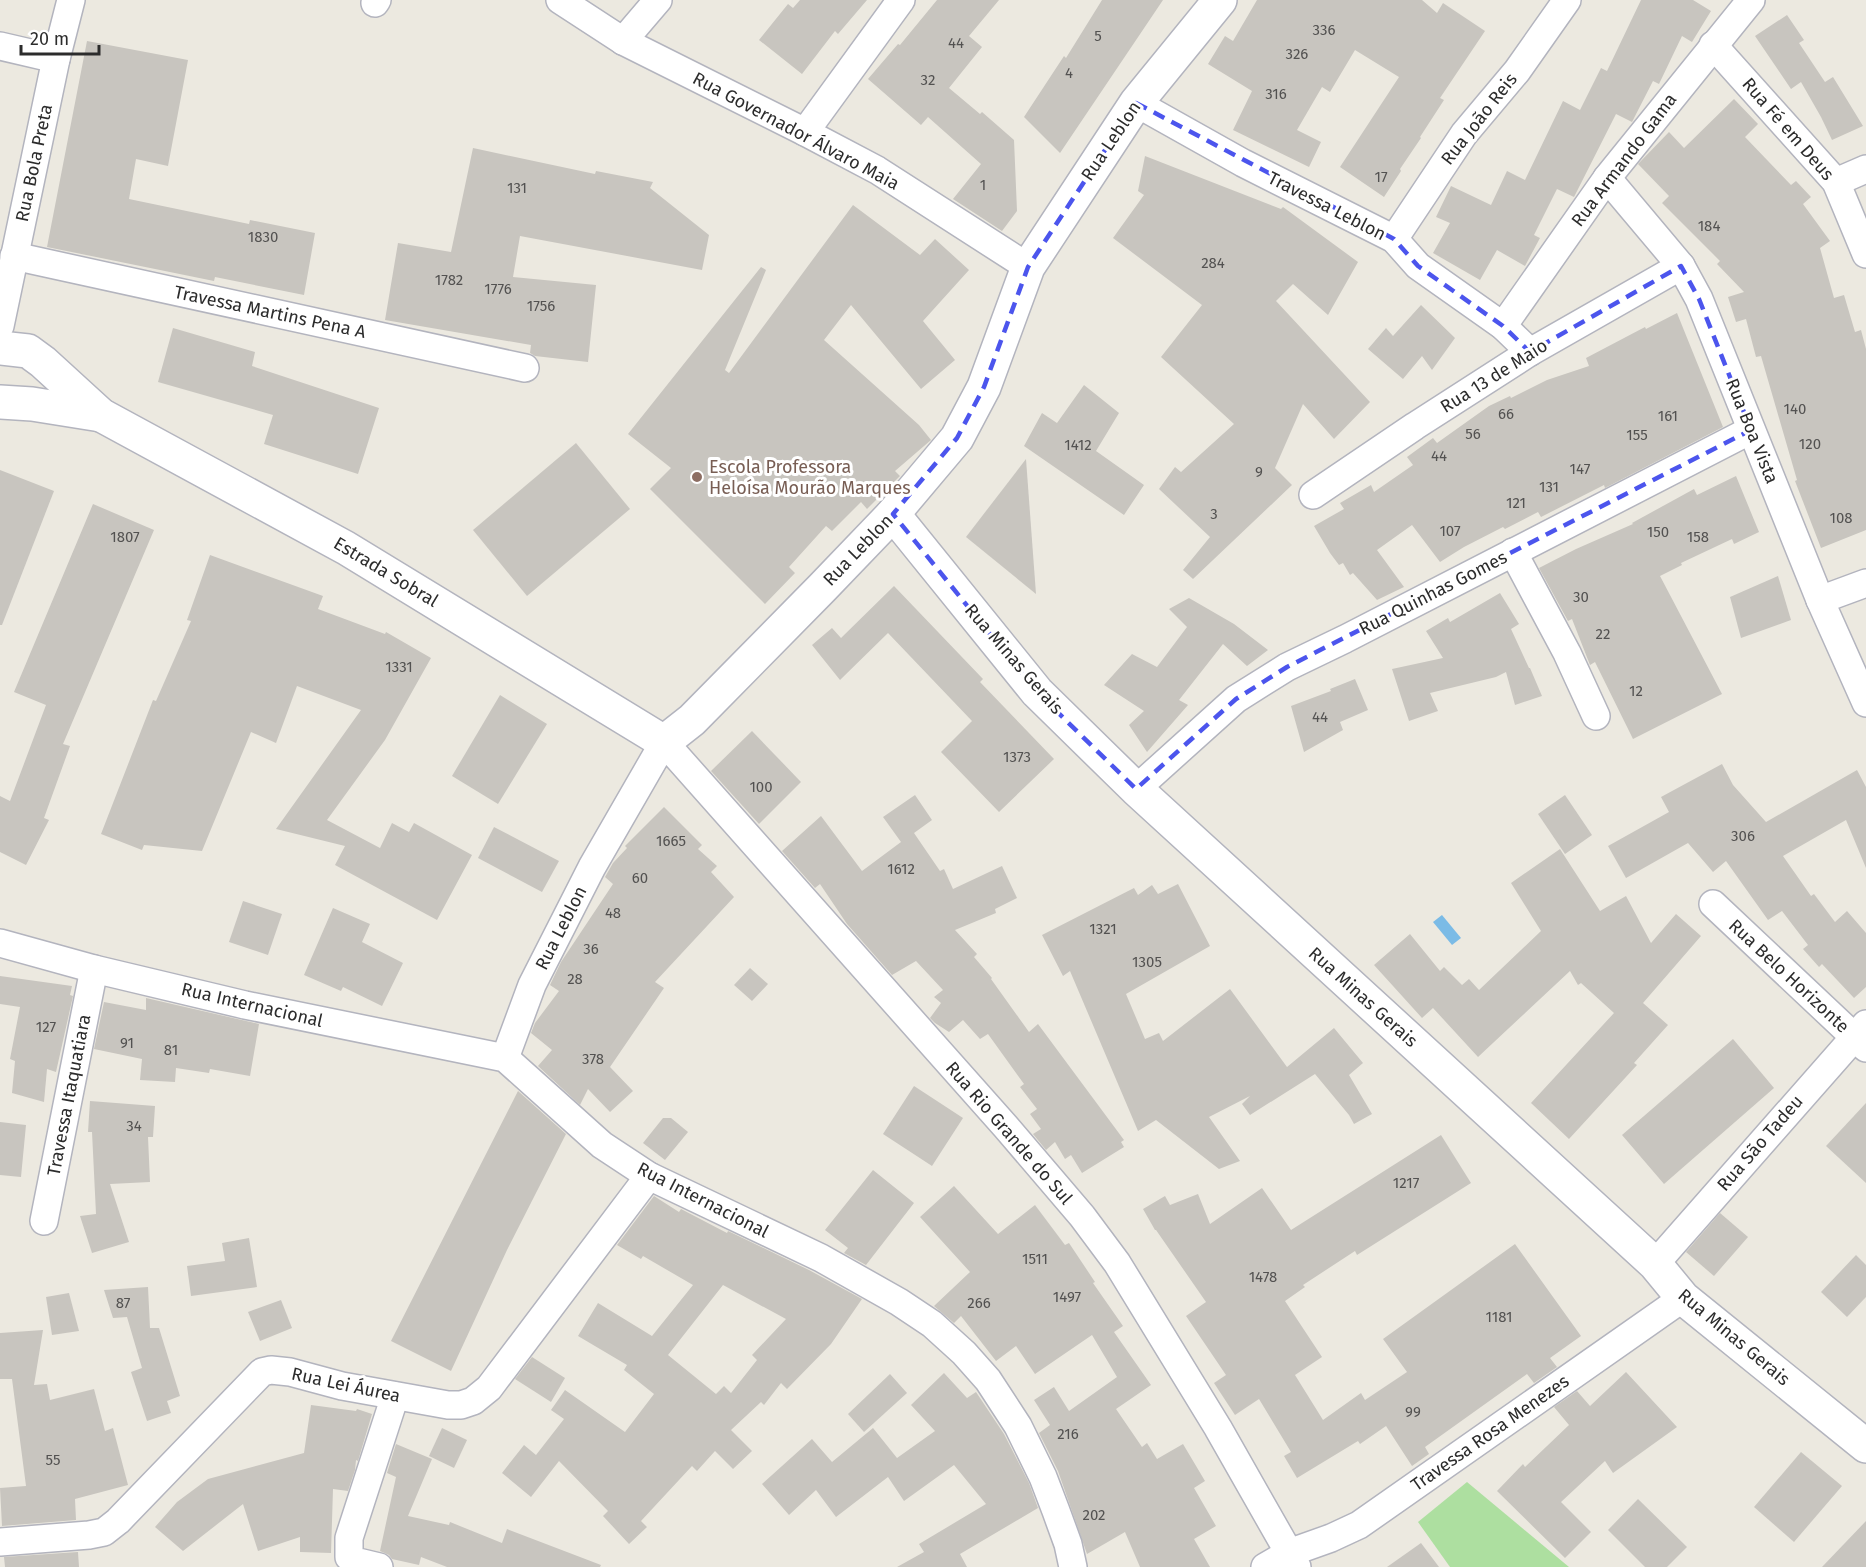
<svg xmlns="http://www.w3.org/2000/svg" width="1866" height="1567" font-family="'Fira Sans',sans-serif">
<rect width="100%" height="100%" fill="#ece9e0"/>
<path fill="#addfa0" d="M1467,1482l102,85h-119l-32,-45z"/>
<path fill="#7bbbe6" d="M1442,915l19,23 -9,7 -19,-23z"/>
<g fill="#c8c5bf" fill-rule="evenodd">
<path d="M800,0h67l-29,34 -3,-3 -33,43 -43,-34 29,-36 5,4z"/>
<path d="M937,0h62l-30,36 13,11 -33,41 31,26 2,-2 32,28 3,71 -15,20 -49,-32 28,-35 -53,-47 -7,8 -53,-46 30,-35 2,1z"/>
<path d="M1102,0h61l-103,153 -36,-36 40,-61 2,2z"/>
<path d="M1257,0h165l15,13 6,-10 42,28 -45,67 4,2 -24,37 1,1 -21,31 1,2 -17,26 -44,-30 59,-90 -44,-27 -25,42 -8,-5 -25,43 24,12 -12,25 -76,-37 19,-39 -44,-27 17,-28 8,5z"/>
<path d="M1641,0h52l18,11 -19,31 -10,-6 -23,48 -6,-3 -21,41 -16,-8 -42,83 -17,-8 -23,46 6,3 -15,28 -28,-16 -17,30 -47,-27 17,-30 -14,-6 15,-31 40,19 16,-34 18,9 38,-79 17,9 21,-42 6,3z"/>
<path d="M1787,15l17,25 -5,3 26,39 8,-5 30,49 -31,14 -11,-23 -20,-35 -10,7 -36,-53z"/>
<path d="M87,41l101,19 -20,106 -32,-7 -7,40 120,25 1,-4 65,13 -11,62 -89,-18 -1,4 -167,-34z"/>
<path d="M1734,99l24,25 -13,13 46,48 5,-4 15,16 -8,7 27,37 -10,7 14,50 10,-3 11,37 6,-2 5,19v181l-45,18 -26,-67 2,-1 -36,-124 -5,1 -10,-38 -10,3 -8,-25 16,-5 -27,-28 3,-3 -58,-58 7,-7 -31,-32 31,-32 15,16z"/>
<path d="M473,148l122,26 1,-3 57,11 -3,6 59,47 -7,35 -182,-34 -7,41 83,8 -8,77 -53,-6 -5,-3 1,-8 -146,-25 13,-77 53,9z"/>
<path d="M1145,156l136,53 2,-2 75,55 -30,53 -35,-31 -17,17 94,101 -36,37 -31,-35 -28,64 17,17 -99,94 -10,-9 27,-33 -51,-48 16,-22 6,5 53,-48 -73,-67 41,-52 -89,-67 31,-43 -6,-4z"/>
<path d="M853,205l67,50 15,-16 34,31 -46,51 32,39 -34,29 -70,-84 -27,35 95,85 12,15 -36,31 5,5 -33,33 -6,-7 -29,29 -6,-5 -37,41 6,6 -30,31 -115,-115 21,-21 -43,-34 133,-167 5,3 -41,100 4,3z"/>
<path d="M1421,305l34,33 -23,32 -10,-14 -19,23 -35,-30 18,-21 7,8z"/>
<path d="M1677,313l46,114 -118,61 -1,-3 -63,32 -3,-5 -33,17 -2,-2 -39,20 -24,15 -28,-37 -35,25 27,37 -27,13 -24,-27 -3,2 -7,-12 -4,2 -9,-12 -16,-27 30,-17 -4,-6 31,-18 3,7 39,-27 -6,-8 26,-19 4,5 52,-37 21,-10 1,2 36,-18 42,-14 -3,-8 59,-31 1,2z"/>
<path d="M173,328l82,24 -3,14 127,42 -21,66 -94,-30 9,-29 -115,-33z"/>
<path d="M1084,385l35,28 -23,38 48,34 -20,30 -100,-69 18,-33 15,10z"/>
<path d="M576,443l54,66 -103,87 -54,-66z"/>
<path d="M1026,459l10,135 -70,-57z"/>
<path d="M0,470l54,21 -52,134h-2z"/>
<path d="M1736,476l23,56 -25,12 -2,-5 -51,24 1,2 -22,11 62,118 -89,45 -38,-77 -5,3 -18,-46 -4,2 -29,-53 37,-19 57,-25 -1,-1 62,-34 3,6z"/>
<path d="M93,504l61,26 -91,214 7,2 -26,72 5,2 -23,45 -26,-13v-56l10,5 36,-96 -32,-13z"/>
<path d="M210,555l113,41 -5,13 67,25 1,-2 45,26 -46,82 -58,80 53,28 12,-25 17,9 5,-9 58,32 -35,65 -102,-55 10,-19 -69,-17 85,-119 -64,-24 -21,57 -25,-11 -49,119 -58,-6 -2,5 -41,-16 52,-134 3,1 35,-80 -4,-1z"/>
<path d="M1778,576l13,44 -50,18 -11,-41z"/>
<path d="M894,586l89,93 -3,3 74,77 -55,53 -58,-60 31,-31 -84,-88 -48,47 -28,-35 20,-17 9,10z"/>
<path d="M1500,593l19,31 -8,5 18,39h1l12,28 -27,9 -9,-33 -10,5 -66,16 8,18 -29,10 -17,-52 51,-11 -17,-27 22,-13 2,4z"/>
<path d="M1189,598l45,26 34,26 -21,16 -24,-22 -44,56 9,5 -41,47 -18,-27 15,-14 -40,-26 28,-31 25,13 30,-40 -18,-18z"/>
<path d="M1355,679l13,31 -28,12 3,8 -39,22 -13,-46 40,-15 -1,-2z"/>
<path d="M500,695l47,29 -49,80 -46,-28z"/>
<path d="M752,731l49,51 -42,42 -48,-53z"/>
<path d="M1722,764l11,21 33,37 91,-52 9,17v81l-20,-48 -63,36 28,40 3,-2 21,28 12,-11 19,22v54l-12,11 -32,-34 -3,3 -16,-18 5,-4 -26,-34 -14,9 -42,-59 -13,11 -25,-29 -62,35 -18,-32 61,-34 -8,-15z"/>
<path d="M915,795l17,25 -18,13 26,38 4,-2 9,20 49,-23 15,32 -22,11 1,4 -41,17 22,24 -3,3 18,21 -1,1 38,53 9,-8 86,116 -3,2 3,5 -42,26 -11,-18 -6,4 -10,-17 -9,8 -13,-16 8,-5 -11,-15 7,-5 -17,-22 4,-3 -36,-50 -8,5 -17,-19 -14,12 -14,-9 -5,-5 11,-15 -7,-6 9,-7 -27,-29 -24,14 -45,-51 -27,-40 -5,4 -33,-37 39,-35 41,55 39,-29 -18,-25z"/>
<path d="M1565,795l27,40 -27,19 -27,-40z"/>
<path d="M664,807l38,38 -4,4 19,17 -6,6 23,25 -79,85 9,6 -54,79 23,24 -23,21 -22,-23 -8,16 -42,-39 14,-16 -21,-17 4,-10 24,-32 -9,-6 11,-23 52,-78 -8,-7 8,-14 14,-15 -2,-2z"/>
<path d="M494,827l65,34 -17,31 -64,-34z"/>
<path d="M1560,849l40,62 26,-15 25,47 25,-29 25,22 -58,67 25,22 -34,38 3,2 -68,74 -38,-36 83,-90 -33,-30 -3,2 -8,-14 -92,86 -45,-49 -11,10 -48,-53 36,-31 30,37 4,-4 18,18 7,-6 10,11 62,-59 -30,-48z"/>
<path d="M1178,884l32,62 -84,48 19,45 14,-6 4,8 67,-52 57,78 47,-39 29,35 -14,12 23,39 -18,10 -5,-9 -34,-41 -65,41 -8,-11 8,-8 -41,21 31,44 -21,8 -63,-49 -18,11 -68,-160 -7,5 -21,-41 92,-47 4,7 14,-10 6,9z"/>
<path d="M243,901l39,13 -14,41 -39,-13z"/>
<path d="M333,908l37,16 -8,18 41,21 -21,43 -39,-19 -2,4 -37,-16z"/>
<path d="M750,968l18,16 -16,17 -18,-16z"/>
<path d="M0,976l72,10 -2,9 3,1 -17,76 -9,-3 -3,33 -32,-9 3,-32 -5,-2 10,-52 -20,-3z"/>
<path d="M146,998l113,26 -9,52 -40,-7 -1,4 -33,-5 -1,14 -35,-2 2,-21 -48,-10 10,-47 42,8z"/>
<path d="M1733,1039l41,49 -110,96 -42,-49z"/>
<path d="M914,1086l49,32 -31,48 -49,-32z"/>
<path d="M518,1091l48,43 -59,116 -56,121 -60,-30z"/>
<path d="M90,1101l65,5 -2,31h-5l2,45 -40,2 19,58 -37,11 -12,-37 16,-2 -4,-82h-4z"/>
<path d="M1866,1103v80l-40,-37z"/>
<path d="M663,1118h8l17,14 -23,28 -22,-17z"/>
<path d="M0,1122l26,3 -5,52 -21,-2z"/>
<path d="M1441,1135l30,48 -114,72 -2,-4 -52,34 2,2 -20,14 37,56 -27,18 28,45 38,-27 4,7 42,-28 -24,-33 132,-95 66,92 -31,22 7,9 -23,16 -7,-9 -102,73 4,7 -17,12 -26,-40 -26,18 -2,-3 -61,37 -13,-22 7,-4 -32,-53 -24,16 -21,-32 12,-8 -40,-59 20,-14 -50,-72h-1l-12,-21 22,-13 5,9 28,-11 12,30 52,-36 29,42z"/>
<path d="M873,1170l41,33 -48,62 -22,-12 4,-5 -23,-18z"/>
<path d="M954,1186l44,48 37,-29 30,40 4,-2 26,39 -2,1 30,43 -9,6 37,53 -35,24 26,38 5,-4 10,16 26,-15 22,37 -11,7 22,38 -22,13 16,28h-70l-15,-35 -38,22 -29,-83 -19,-38 11,-8 -16,-25 20,-13 15,24 48,-34 -25,-42 -57,39 -19,-28 -20,15 -35,-45 -7,7 -20,-17 36,-34 -50,-55z"/>
<path d="M654,1196l25,16 2,-3 46,24 1,-2 81,39 53,29 -31,45 -44,45 -6,-6 -17,22 -3,-3 -30,28 21,21 -19,18 -18,-18 -18,20 -5,-5 -51,55 6,6 -18,17 -26,-28 5,-5 -49,-50 -28,36 -29,-24 22,-28 12,10 28,-36 -13,-9 14,-20 60,42 29,-38 -30,-24 3,-5 -49,-29 20,-33 54,33 41,-51 -50,-29 -2,3 -24,-14zM723,1285l63,34 -34,36 5,5 -26,33 -7,-7 -8,8 -48,-39z"/>
<path d="M1720,1213l28,24 -34,39 -28,-24z"/>
<path d="M249,1238l8,49 -66,9 -4,-30 38,-5 -3,-18z"/>
<path d="M1856,1255l10,10v32l-19,20 -26,-25z"/>
<path d="M148,1287l2,41h9l21,68 -13,5 4,12 -24,8 -16,-49 11,-4 -15,-51 -14,1 -9,-28z"/>
<path d="M69,1293l10,38 -27,4 -6,-38z"/>
<path d="M281,1300l11,28 -32,13 -12,-29z"/>
<path d="M43,1330l-9,55 13,-1 3,16 44,-11 11,42 8,-3 15,57 -53,14 1,21 -74,6 -2,-38 26,-2 -14,-107h-12v-46z"/>
<path d="M532,1357l33,21 -14,24 -36,-23z"/>
<path d="M1626,1372l51,55 -64,46 -8,-12 -44,41 30,30 -26,26 -68,-67 26,-27 2,3 44,-42 -15,-18 23,-16 13,15z"/>
<path d="M944,1373l23,25 9,-6 28,42 25,49 9,25 -78,46 7,13h-70l27,-15 -5,-8 67,-40 -32,-39 -50,36 -16,-24 -52,40 -20,-27 -27,25 -27,-31 50,-45 20,23 41,-34 24,30 38,-27 -24,-26z"/>
<path d="M890,1374l17,19 -43,39 -16,-18z"/>
<path d="M311,1405l45,6 1,-2 15,5 -14,47 -2,-1 -1,10 -7,21 -15,-2 -2,64 -31,-1v-15l-42,14 -15,-47 -60,47 -28,-24 22,-25 31,-23 96,-26z"/>
<path d="M442,1428l25,12 -13,28 -25,-12z"/>
<path d="M396,1444l36,15 -24,57 41,9 1,-3 52,21 5,-14 94,36 -1,2h-153l-26,-10 -2,8 -27,-6 -3,-4 -9,-4 16,-74 -9,-4z"/>
<path d="M1801,1452l41,34 -48,56 -40,-35z"/>
<path d="M1638,1499l49,48 -20,20h-22l-37,-37z"/>
<path d="M1866,1521v46h-44z"/>
<path d="M1421,1543l18,24h-52z"/>
<path d="M78,1552l1,15h-74l-1,-10z"/>
</g>
<g fill="none" stroke-linecap="round" stroke-linejoin="round">
<defs>
<g id="minor">
<path d="M560,0l63,41 182,91 72,38 151,97"/>
<path d="M375,3l2,-3"/>
<path d="M623,41l35,-41"/>
<path d="M1713,45l123,137 30,72"/>
<path d="M0,46l56,13"/>
<path d="M1136,103l107,60 151,76 24,27 85,60 27,26"/>
<path d="M805,132l96,-132"/>
<path d="M1607,178l74,88 18,33 121,301 46,103"/>
<path d="M1836,182l30,-13"/>
<path d="M1394,239l70,-105 53,-63 50,-71"/>
<path d="M14,256l511,112"/>
<path d="M0,326l56,-267 15,-59"/>
<path d="M1503,326l104,-148 144,-178"/>
<path d="M1313,495l102,-69 115,-74 151,-86"/>
<path d="M1513,552l54,101 29,63"/>
<path d="M1820,600l46,-17"/>
<path d="M1136,789l100,-90 51,-32 58,-28 406,-209"/>
<path d="M1713,904l153,144"/>
<path d="M0,943l94,26 151,36 260,53 97,87 47,31 172,82 78,44 33,22 32,29 24,27 30,46 25,51 13,34 12,33 5,23"/>
<path d="M505,1058l27,-73 60,-118 72,-125 342,385 76,89 35,47 101,165 79,139"/>
<path d="M44,1221l50,-252"/>
<path d="M1655,1264l211,-240"/>
<path d="M0,1542l89,-7 15,-3 14,-11 144,-149 9,-2 19,2 52,14 106,19h13l12,-4 16,-13 160,-212"/>
<path d="M379,1567l-25,-6 -5,-4v-19l46,-142"/>
<path d="M1265,1567l24,-14 42,-15 28,-13 324,-227"/>
</g>
<g id="tertiary">
<path d="M0,348l28,3 15,11 58,53 245,133 318,194 28,-22 130,-132 71,-74 64,-76 27,-51 44,-120 108,-164 84,-103"/>
<path d="M0,402l32,2 69,11"/>
<path d="M893,514l144,178 99,97 519,475 28,34 183,148"/>
</g>
</defs>
<use href="#minor" stroke="#b3b4be" stroke-width="30"/>
<use href="#tertiary" stroke="#b3b4be" stroke-width="36"/>
<use href="#minor" stroke="#fff" stroke-width="27"/>
<use href="#tertiary" stroke="#fff" stroke-width="33"/>
</g>
<path fill="none" stroke="#4c55ed" stroke-width="4.5" stroke-dasharray="12 8" stroke-linejoin="round" d="M1136,103l258,136 24,27 85,60 27,26 151,-86 18,33 52,131 -464,237 -51,32 -100,90 -99,-97 -144,-178 64,-76 27,-51 44,-120z"/>
<circle fill="#8d6e63" stroke="#fff" stroke-width="2" cx="697" cy="477" r="6"/>
<g text-anchor="middle" dominant-baseline="central" stroke-width="6" stroke-linejoin="round" paint-order="stroke">
<g font-size="15" fill="#535251">
<text x="1324" y="30">336</text>
<text x="1098" y="36">5</text>
<text x="956" y="43">44</text>
<text x="1297" y="54">326</text>
<text x="1069" y="73">4</text>
<text x="928" y="80">32</text>
<text x="1276" y="94">316</text>
<text x="1381" y="177">17</text>
<text x="983" y="185">1</text>
<text x="517" y="188">131</text>
<text x="1709" y="226">184</text>
<text x="263" y="237">1830</text>
<text x="1213" y="263">284</text>
<text x="449" y="280">1782</text>
<text x="498" y="289">1776</text>
<text x="541" y="306">1756</text>
<text x="1795" y="409">140</text>
<text x="1506" y="414">66</text>
<text x="1668" y="416">161</text>
<text x="1473" y="434">56</text>
<text x="1637" y="435">155</text>
<text x="1810" y="444">120</text>
<text x="1078" y="445">1412</text>
<text x="1439" y="456">44</text>
<text x="1580" y="469">147</text>
<text x="1259" y="472">9</text>
<text x="1549" y="487">131</text>
<text x="1516" y="503">121</text>
<text x="1214" y="514">3</text>
<text x="1841" y="518">108</text>
<text x="1450" y="531">107</text>
<text x="1658" y="532">150</text>
<text x="125" y="537">1807</text>
<text x="1698" y="537">158</text>
<text x="1581" y="597">30</text>
<text x="1603" y="634">22</text>
<text x="399" y="667">1331</text>
<text x="1636" y="691">12</text>
<text x="1320" y="717">44</text>
<text x="1017" y="757">1373</text>
<text x="761" y="787">100</text>
<text x="1743" y="836">306</text>
<text x="671" y="841">1665</text>
<text x="901" y="869">1612</text>
<text x="640" y="878">60</text>
<text x="613" y="913">48</text>
<text x="1103" y="929">1321</text>
<text x="591" y="949">36</text>
<text x="1147" y="962">1305</text>
<text x="575" y="979">28</text>
<text x="46" y="1027">127</text>
<text x="127" y="1043">91</text>
<text x="171" y="1050">81</text>
<text x="593" y="1059">378</text>
<text x="134" y="1126">34</text>
<text x="1406" y="1183">1217</text>
<text x="1035" y="1259">1511</text>
<text x="1263" y="1277">1478</text>
<text x="1067" y="1297">1497</text>
<text x="123" y="1303">87</text>
<text x="979" y="1303">266</text>
<text x="1499" y="1317">1181</text>
<text x="1413" y="1412">99</text>
<text x="1068" y="1434">216</text>
<text x="53" y="1460">55</text>
<text x="1094" y="1515">202</text>
</g>
<g font-size="18" fill="#2c2c2c" stroke="#fff">
<text transform="translate(1479 119) rotate(-52)">Rua João Reis</text>
<text transform="translate(1788 129) rotate(49)">Rua Fé em Deus</text>
<text transform="translate(796 131) rotate(28)">Rua Governador Álvaro Maia</text>
<text transform="translate(1111 141) rotate(-56)">Rua Leblon</text>
<text transform="translate(1624 160) rotate(-53)">Rua Armando Gama</text>
<text transform="translate(34 163) rotate(-78)">Rua Bola Preta</text>
<text transform="translate(1327 206) rotate(27)">Travessa Leblon</text>
<text transform="translate(270 312) rotate(12)">Travessa Martins Pena A</text>
<text transform="translate(1494 376) rotate(-32)">Rua 13 de Maio</text>
<text transform="translate(1752 431) rotate(68)">Rua Boa Vista</text>
<text transform="translate(858 550) rotate(-46)">Rua Leblon</text>
<text transform="translate(386 572) rotate(31)">Estrada Sobral</text>
<text transform="translate(1433 593) rotate(-27)">Rua Quinhas Gomes</text>
<text transform="translate(1014 659) rotate(49)">Rua Minas Gerais</text>
<text transform="translate(561 928) rotate(-63)">Rua Leblon</text>
<text transform="translate(1789 976) rotate(43)">Rua Belo Horizonte</text>
<text transform="translate(1363 997) rotate(42)">Rua Minas Gerais</text>
<text transform="translate(252 1005) rotate(13)">Rua Internacional</text>
<text transform="translate(69 1095) rotate(-79)">Travessa Itaquatiara</text>
<text transform="translate(1009 1133) rotate(49)">Rua Rio Grande do Sul</text>
<text transform="translate(1760 1143) rotate(-49)">Rua São Tadeu</text>
<text transform="translate(703 1200) rotate(27)">Rua Internacional</text>
<text transform="translate(1734 1337) rotate(40)">Rua Minas Gerais</text>
<text transform="translate(346 1385) rotate(12)">Rua Lei Áurea</text>
<text transform="translate(1490 1433) rotate(-35)">Travessa Rosa Menezes</text>
</g>
<g font-size="18" fill="#785e54" stroke="#fff" text-anchor="start">
<text x="709" y="467">Escola Professora<tspan x="709" dy="21">Heloísa Mourão Marques</tspan></text>
</g>
</g>
<path d="M21 45v9h78v-9" fill="none" stroke="#2c2c2c" stroke-width="3"/>
<text x="30" y="45" font-size="18" fill="#2c2c2c" stroke="#ffffff" stroke-width="4.5" paint-order="stroke">20 m</text>
</svg>
